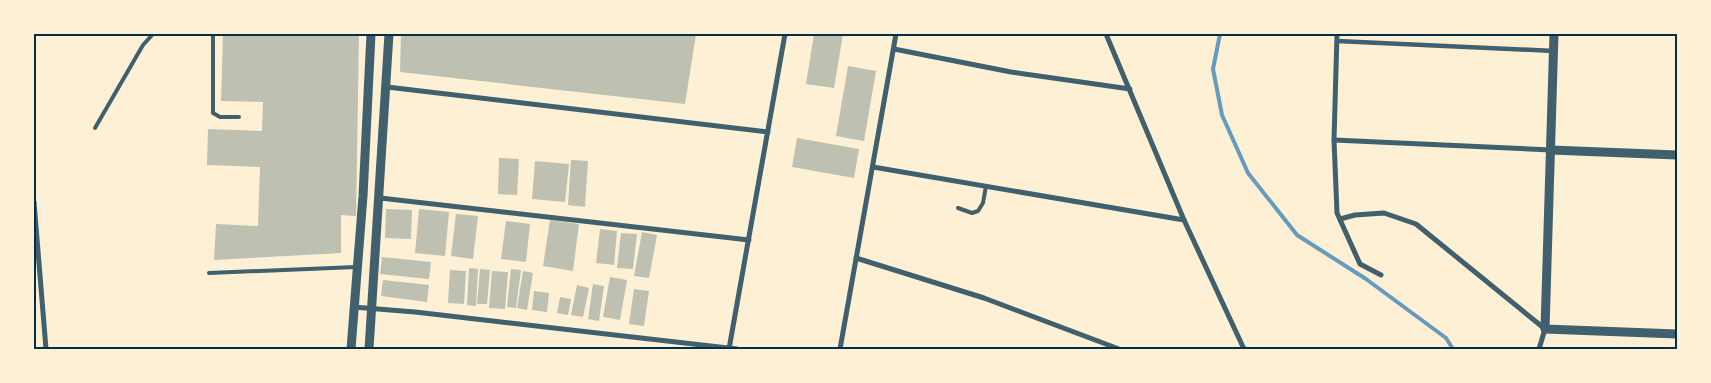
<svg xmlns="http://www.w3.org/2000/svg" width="1711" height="383" font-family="Helvetica,sans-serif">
<rect width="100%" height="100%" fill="#fdf0d5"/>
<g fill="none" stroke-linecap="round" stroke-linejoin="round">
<path stroke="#669bbc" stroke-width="4" d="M1220,34l-7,35 9,46 26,58 49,62 69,44 80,59 7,11"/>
</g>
<g fill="#bec0b2">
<path d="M223,34h136l-3,182 -15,-1v38l-127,7 2,-36 42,2 2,-59 -53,-2 1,-36 54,2 1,-29 -42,-1z"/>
<path d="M401,34h295l-11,70 -285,-32z"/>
<path d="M814,34h29l-9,54 -28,-4z"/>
<path d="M848,66l28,5 -12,70 -28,-5z"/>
<path d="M797,138l62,11 -5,29 -62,-11z"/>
<path d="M499,158l20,1 -2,36 -19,-1z"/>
<path d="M571,160l17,1 -3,46 -17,-2z"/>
<path d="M535,161l34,3 -4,38 -33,-3z"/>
<path d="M386,209l26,1 -1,29 -26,-1z"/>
<path d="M419,209l30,3 -4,44 -30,-3z"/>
<path d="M456,214l22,2 -5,43 -22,-3z"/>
<path d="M550,220l29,4 -6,47 -30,-5z"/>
<path d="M506,221l24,3 -4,38 -25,-3z"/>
<path d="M600,229l17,2 -3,34 -18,-2z"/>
<path d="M642,232l15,3 -8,43 -15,-2z"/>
<path d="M621,233l16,1 -4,35 -16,-1z"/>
<path d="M382,257l49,5 -2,17 -49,-5z"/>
<path d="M469,268l9,1 -2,37 -9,-1z"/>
<path d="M480,269l10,1 -3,34h-10z"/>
<path d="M511,269l10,1 -5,38 -9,-1z"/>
<path d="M450,270l16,1 -2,33 -16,-1z"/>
<path d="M492,271l16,1 -3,37 -16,-1z"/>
<path d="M523,271l10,2 -6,37 -10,-2z"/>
<path d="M610,277l17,3 -7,40 -17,-3z"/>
<path d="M383,280l46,5 -2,17 -46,-6z"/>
<path d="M593,284l11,2 -5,35 -11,-2z"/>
<path d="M577,285l12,3 -6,29 -12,-2z"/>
<path d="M634,289l15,2 -5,35 -15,-2z"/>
<path d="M534,291l15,2 -2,19 -15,-2z"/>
<path d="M560,297l11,2 -3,16 -11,-2z"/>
</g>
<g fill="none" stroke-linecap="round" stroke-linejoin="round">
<g stroke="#3f606c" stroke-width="4">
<path d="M213,34v79l7,4h19"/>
<path d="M95,128l48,-83 10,-11"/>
<path d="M958,208l14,5 6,-2 5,-8 3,-17"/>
<path d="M209,273l147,-6"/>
</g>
<path stroke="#3f606c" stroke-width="4.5" d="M1337,41l217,10"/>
<g stroke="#3f606c" stroke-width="5">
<path d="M1106,34l78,186 60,129"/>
<path d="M1337,34l-3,106 3,73 23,51 21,11"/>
<path d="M894,49l117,23 119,17"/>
<path d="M387,87l381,45"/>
<path d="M1334,140l217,10"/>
<path d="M873,167l311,53"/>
<path d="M380,198l369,42"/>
<path d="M34,202l12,147"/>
<path d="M1340,219l15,-4 29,-2 32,11 129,105 -6,20"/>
<path d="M856,258l128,40 135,51"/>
<path d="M353,307l62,5 322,37"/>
<path d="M729,349l56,-315"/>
<path d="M840,349l56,-315"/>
</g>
<g stroke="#3f606c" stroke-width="9">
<path d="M1554,34l-9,295 132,5"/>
<path d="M1551,150l126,5"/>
<path d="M351,349l12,-153 8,-162"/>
<path d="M369,349l20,-315"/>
</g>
</g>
<rect width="1711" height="383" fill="none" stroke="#fdf0d5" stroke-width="70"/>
<rect x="35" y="35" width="1641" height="313" fill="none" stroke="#003049" stroke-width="2"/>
</svg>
